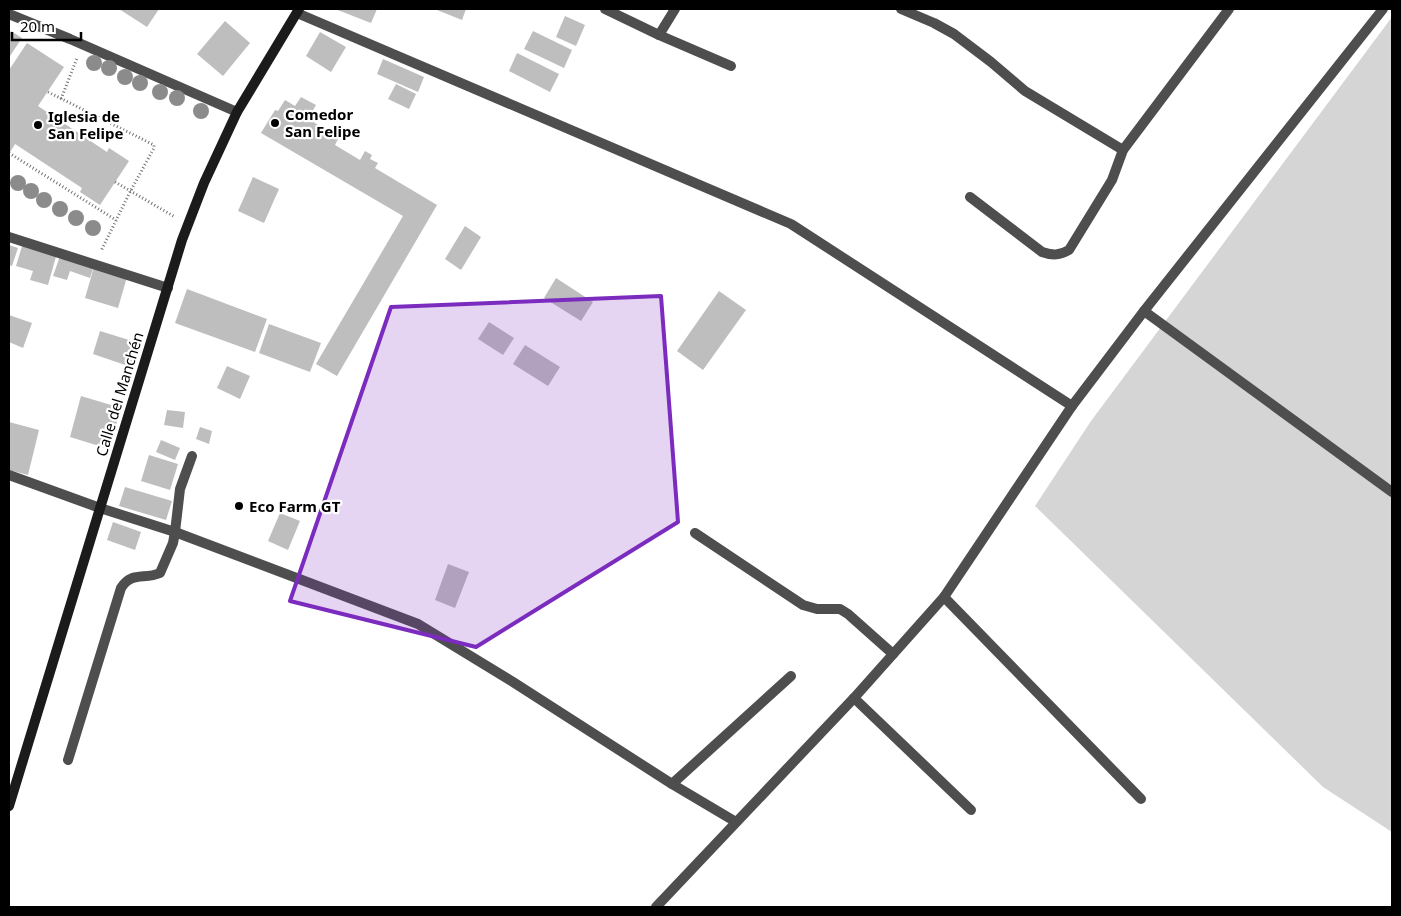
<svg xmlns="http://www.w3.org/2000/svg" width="1401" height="916" font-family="'Noto Sans',sans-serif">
<rect width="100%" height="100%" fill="#fff"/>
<path fill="#d5d5d5" d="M1392,17v815l-69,-45 -288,-281 56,-85z"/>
<g fill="#bebebe">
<path d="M119,9h40l-12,18z"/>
<path d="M335,9h42l-6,14z"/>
<path d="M438,9h28l-4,11 -25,-10z"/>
<path d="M565,16l20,9 -9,21 -20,-9z"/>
<path d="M225,21l25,22 -27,33 -26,-22z"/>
<path d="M11,31l11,7 -12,18 -1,-1v-21z"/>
<path d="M533,31l39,19 -8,18 -40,-19z"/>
<path d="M320,32l26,15 -15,25 -25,-16z"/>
<path d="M27,43l37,24 -26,39 69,46 2,-4 20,13 -29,44 -20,-13 2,-4 -67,-44 -6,10v-84z"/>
<path d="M517,53l42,21 -9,18 -41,-21z"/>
<path d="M383,59l41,18 -6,15 -41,-18z"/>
<path d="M396,84l20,10 -7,15 -21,-10z"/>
<path d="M301,97l15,8 -8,14 31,18 -4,8 25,15 5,-9 7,4 -2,4 8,4 -3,5 62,37 -100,171 -21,-12 87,-148 -142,-83 14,-23 3,1 7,-11 10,6z"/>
<path d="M253,177l26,12 -15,34 -26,-12z"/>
<path d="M465,226l16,11 -20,33 -16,-11z"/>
<path d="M23,243l34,10 -9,32 -18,-5 3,-9 -17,-5z"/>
<path d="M9,245l9,3 -6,18 -3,-1z"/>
<path d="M60,256l34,10 -4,12 -20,-7 -3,9 -14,-4z"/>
<path d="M94,267l33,10 -9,31 -33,-10z"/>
<path d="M556,278l37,24 -12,19 -37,-23z"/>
<path d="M187,289l80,30 -12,33 -80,-29z"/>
<path d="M719,291l27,19 -43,60 -26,-19z"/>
<path d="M9,315l23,8 -9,25 -14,-6z"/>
<path d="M489,322l25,16 -11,17 -25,-16z"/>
<path d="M269,324l52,19 -11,29 -51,-19z"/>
<path d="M100,331l42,13 -8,24 -41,-14z"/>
<path d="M525,345l35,22 -12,19 -35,-22z"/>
<path d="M227,366l23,10 -10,23 -23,-11z"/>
<path d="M81,396l40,12 -12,41 -39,-12z"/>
<path d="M167,410l18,2 -2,16 -19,-3z"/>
<path d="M9,422l30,8 -11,45 -19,-5z"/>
<path d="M200,427l12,4 -3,13 -13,-5z"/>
<path d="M161,440l19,8 -5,12 -19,-8z"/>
<path d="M149,455l29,9 -8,26 -29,-9z"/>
<path d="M125,487l47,14 -6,19 -47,-14z"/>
<path d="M280,513l20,8 -12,29 -20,-9z"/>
<path d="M113,522l28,10 -6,18 -28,-10z"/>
<path d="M448,564l21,8 -14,36 -20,-8z"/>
</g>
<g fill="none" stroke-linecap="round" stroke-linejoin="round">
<g stroke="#707070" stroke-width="3" stroke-dasharray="1 2.5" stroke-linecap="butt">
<path d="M48,92l106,53v3l-24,44 -29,59"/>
<path d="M61,99l16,-41"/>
<path d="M9,153l107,67"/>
<path d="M115,182l60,35"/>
</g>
<path stroke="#4e4e4e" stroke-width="10" d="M68,760l53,-172c11,-17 23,-8 39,-15l13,-30 2,-11 5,-43 12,-33"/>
<g stroke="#4e4e4e" stroke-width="10">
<path d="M605,9l54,26 72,31"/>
<path d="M901,9l33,14 20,11 37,28 34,29 98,59"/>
<path d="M297,13l494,211 281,182"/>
<path d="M9,14l61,25 167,73"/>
<path d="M659,35l16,-26"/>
<path d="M970,197l72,55c11,4 18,3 27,-2l43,-70 11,-30 106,-141"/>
<path d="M9,237l159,51"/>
<path d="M1144,311l248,181"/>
<path d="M9,475l91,33 75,24 243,92 95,58 159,102 64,38"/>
<path d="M695,533l108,72 14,4h23l8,5 45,40"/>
<path d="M944,597l197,202"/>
<path d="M854,698l117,112"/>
<path d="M672,784l119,-108"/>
<path d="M656,907l198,-209 90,-101 128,-191 72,-95 239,-302"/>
</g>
<path stroke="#1b1b1b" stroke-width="10" d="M9,806l173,-566 22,-57 33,-71 62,-103"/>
</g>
<g fill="#8b8b8b">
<circle cx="94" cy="63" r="8"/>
<circle cx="109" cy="68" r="8"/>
<circle cx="125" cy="77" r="8"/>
<circle cx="140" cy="83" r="8"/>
<circle cx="160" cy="92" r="8"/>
<circle cx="177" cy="98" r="8"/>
<circle cx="201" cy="111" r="8"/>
<circle cx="18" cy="183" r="8"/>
<circle cx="31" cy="191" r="8"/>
<circle cx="44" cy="200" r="8"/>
<circle cx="60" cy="209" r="8"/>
<circle cx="76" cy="218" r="8"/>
<circle cx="93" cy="228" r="8"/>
</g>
<path fill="#7b2cbf" fill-opacity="0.2" stroke="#7b2cbf" stroke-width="4" stroke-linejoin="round" d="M661,296l17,226 -202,125 -186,-46 101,-294z"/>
<g fill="#000" stroke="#fff" stroke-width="2">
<circle cx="275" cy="123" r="5"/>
<circle cx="38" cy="125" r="5"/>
<circle cx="239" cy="506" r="5"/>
</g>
<g text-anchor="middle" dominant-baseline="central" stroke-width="4.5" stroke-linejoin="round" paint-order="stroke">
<g font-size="15" font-weight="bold" fill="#000" stroke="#fff" text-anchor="start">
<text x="285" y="114">Comedor<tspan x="285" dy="17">San Felipe</tspan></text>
<text x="48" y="116">Iglesia de<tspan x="48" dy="17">San Felipe</tspan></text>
<text x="249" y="506">Eco Farm GT</text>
</g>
<g font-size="15" fill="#000" stroke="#fff">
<text transform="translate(119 394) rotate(-73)">Calle del Manchén</text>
</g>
</g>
<rect width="1401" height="916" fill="none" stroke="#000000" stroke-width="20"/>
<path d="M12 32v8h69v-8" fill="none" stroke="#000000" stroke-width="2.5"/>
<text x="20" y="32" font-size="15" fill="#000000" stroke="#ffffff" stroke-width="4" paint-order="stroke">20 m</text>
</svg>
